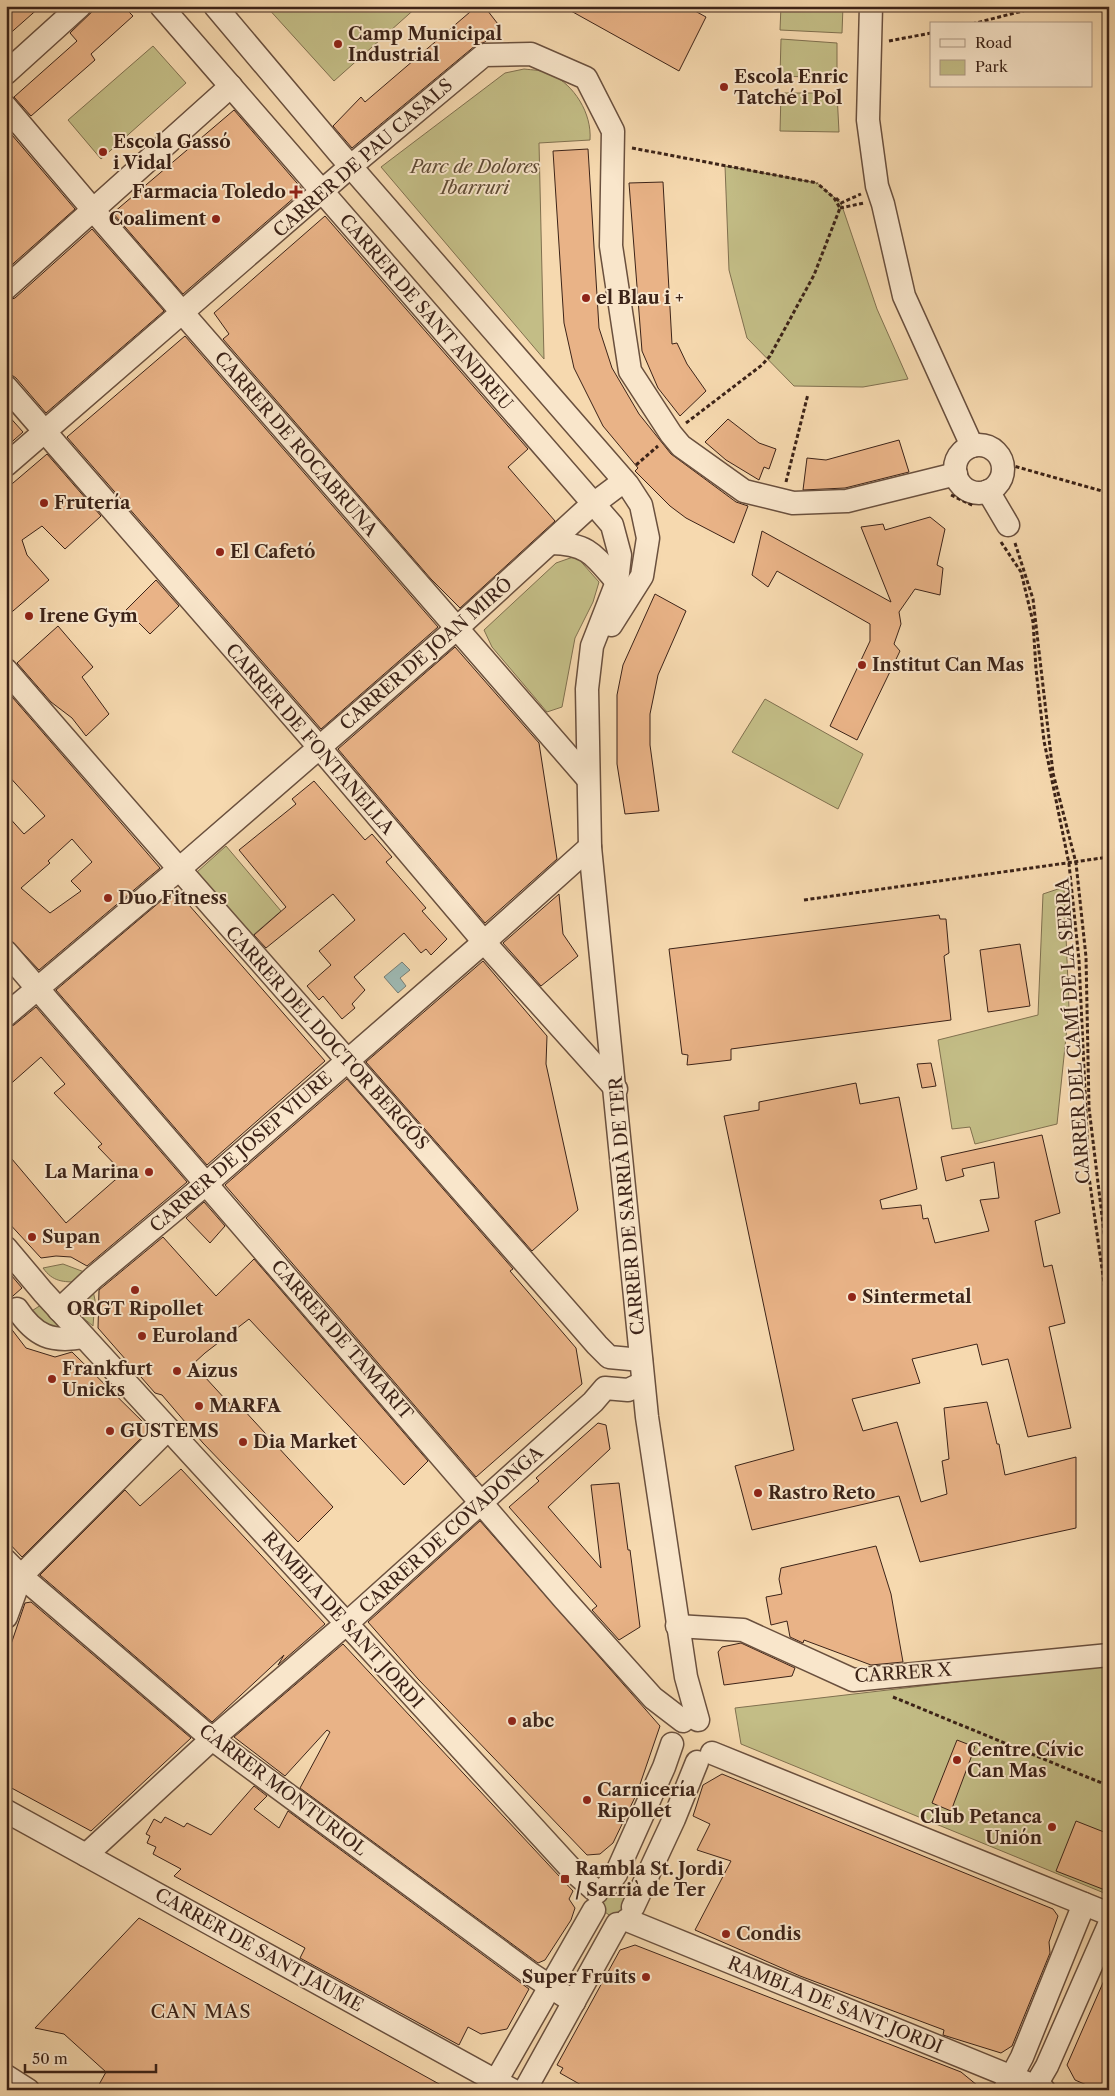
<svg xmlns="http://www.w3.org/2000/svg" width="1115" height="2096" font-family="'Libre Caslon Text',serif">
<rect width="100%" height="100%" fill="#f6d9af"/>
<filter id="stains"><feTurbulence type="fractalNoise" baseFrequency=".004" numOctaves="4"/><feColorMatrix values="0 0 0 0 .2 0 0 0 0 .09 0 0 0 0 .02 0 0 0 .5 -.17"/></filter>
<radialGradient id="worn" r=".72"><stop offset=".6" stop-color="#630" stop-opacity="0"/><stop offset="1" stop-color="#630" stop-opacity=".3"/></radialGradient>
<g fill="#c3bd86" stroke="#80704f">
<path d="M266,6h152l-84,75z"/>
<path d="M781,6h62l-1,27 -62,-3z"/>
<path d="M781,39l56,4v35l-57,-2z"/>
<path d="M153,46l33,37 -85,76 -33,-39z"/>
<path d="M524,69c8,1 19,1 27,5 23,11 41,39 39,66l-51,3 5,216 -163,-192 124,-94z"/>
<path d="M781,93h56l2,39 -59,-1z"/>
<path d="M725,166l92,17 24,20 36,106 31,70 -45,8 -69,-1 -47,-48 -18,-68z"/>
<path d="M576,556l23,26 -6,20 -18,36 -13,69 -15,5 -55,-65 -8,-17 72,-67z"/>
<path d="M765,699l98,55 -25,55 -106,-57z"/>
<path d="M226,846l55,65 -29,25 -55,-64z"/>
<path d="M1064,887l5,121 -12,116 -82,20 -5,-17 -18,2 -14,-89 100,-25 5,-121z"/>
<path d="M63,1264l24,9 -8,9c-16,0 -26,0 -36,-14z"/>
<path d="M92,1286l3,14 -2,26 -11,-9 2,-15z"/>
<path d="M41,1305l29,29 -11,2 -32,-22z"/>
<path d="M1109,1664v231l-368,-151 -6,-36z"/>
<circle cx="614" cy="1904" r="12"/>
</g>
<path fill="#9eb9b3" stroke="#777d75" d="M402,962l8,8 -10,8 6,8 -8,7 -14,-16z"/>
<g fill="#e9b387" stroke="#3c2318" fill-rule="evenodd">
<path d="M6,6h35l-35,31z"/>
<path d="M98,6h25l10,10 -42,38 4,6 -64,56 -17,-19 63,-56 -7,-8z"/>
<path d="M477,6h7l17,22 -16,14 -9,3 -124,103 -19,-22 28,-29 4,5z"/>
<path d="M562,6h124l20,11 -27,54z"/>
<path d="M234,110l69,80 -120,104 -70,-81z"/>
<path d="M6,128l69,81 -69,61z"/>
<path d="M588,149l11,179 13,40 27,46 32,40 65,48 12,4 -14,37 -48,-25 -16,-12 -35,-35 3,-3 -35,-42 -29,-58 -10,-45 -11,-172z"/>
<path d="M663,182l9,162 5,-1 10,21 19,27 -26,25 -22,-28 -16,-37 -13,-168z"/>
<path d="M325,216l203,233 -20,18 47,54 -95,87 -29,-29 -208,-240 6,-5 -15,-21z"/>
<path d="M92,229l72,82 -118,102 -30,-35 -10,-7v-70l9,-3z"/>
<path d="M185,336l253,291 -117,102 -254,-292z"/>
<path d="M6,413l17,19 -17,15z"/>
<path d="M728,419l31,24 17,6 -7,20 -5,-2 -5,13 -33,-20 -21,-18z"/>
<path d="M899,440l10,32 -64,16 -42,2 4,-32 19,2z"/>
<path d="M47,454l54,62 -36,33 -23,-23 -20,14 5,15 22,25 -43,37v-128z"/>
<path d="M930,517l15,12 -8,36 6,3 -3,27 -25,-6 -16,23 2,12 -7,20 6,7 -43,89 -27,-14 40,-85v-17l-93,-53 -9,16 -16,-12 10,-44 129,71 -30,-75 22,-3 2,6z"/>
<path d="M156,580l23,26 -29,28 -24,-24z"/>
<path d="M655,594l31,17 -28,64 -8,39v31l9,66 -34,3 -8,-50v-69l6,-30z"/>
<path d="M58,626l35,41 -11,10 27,37 -23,22 -14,-18 -21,-16 -34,-39z"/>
<path d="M455,647l84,96 18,116 -72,64 -147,-174z"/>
<path d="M6,690l154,178 -121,102 -33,-35v-121l18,20 21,-18 -39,-43zM72,839l20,23 -21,19 10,10 -31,22 -29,-25 29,-25 -2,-2z"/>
<path d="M314,781l51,59 7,-6 20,23 -6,5 40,46 -4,3 25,28 -16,16 -5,-6 -5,4 -17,-20 -50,44 11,13 -13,14 3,4 -13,11 -19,-23 -4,4 -12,-14 24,-21 -12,-14 36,-31 -22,-26 -67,54 -12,-13 32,-28 -47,-57 57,-46 -4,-5z"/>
<path d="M175,889l150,172 -118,104 -151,-175z"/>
<path d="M559,894l4,40 15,22 -37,30 -38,-43z"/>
<path d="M939,915l1,4h6l3,34 -5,3 7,64 -220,29v11l-44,5 1,-10 -6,-1 -13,-105z"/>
<path d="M1020,944l10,62 -42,6 -8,-62z"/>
<path d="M483,961l64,75 -1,28 32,146 -46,41 -166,-189z"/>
<path d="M36,1007l151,175 -100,84 -16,-9 -15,-1 -15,2 -35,-38v-68l60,71 49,-43 10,-5 -27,-28 4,-3 -48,-51 11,-9 -24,-27 -35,31v-60l8,-3z"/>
<path d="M931,1063l5,23 -14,2 -5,-24z"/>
<path d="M347,1079l166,190 -3,2 66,77 6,36 -106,93 -251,-292z"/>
<path d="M856,1083l4,21 39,-7 18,92 -37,11 2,9 39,-4 2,14 5,-1 7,25 54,-12 -9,-31 19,-2 -5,-36 -32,7 2,7 -18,5 -5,-24 101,-22 18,78 -25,8 9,46 8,-2 13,58 -16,4 22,101 -43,9 -20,-78 -26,6 -5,-21 -65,15 8,24 -68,16 11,32 34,-9 24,80 26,-8 -5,-33 7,-2 -5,-51 43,-6 10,42h2l6,31 71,-18v71l-156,34 -21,-66 -147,34 -17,-64 59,-16 -70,-334 35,-6v-8z"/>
<path d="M204,1202l21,24 -15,17 -24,-25z"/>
<path d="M163,1237l53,59 38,-37 174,202 -24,24 -155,-166 -44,34 -12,11 44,48 5,-4 91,99 -35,35 -95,-99 -41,-48 -7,-2 -57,-65 1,-38z"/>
<path d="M6,1269l16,19 -16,14z"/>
<path d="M6,1322l20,26 29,9 17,-5 78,77 -128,128 -16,-17z"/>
<path d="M598,1423l8,2 4,24 -62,58 53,61 -10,-83 28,-2 9,67h2l10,77 -21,13 -27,-30 5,-4 -88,-99 30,-26 -3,-3z"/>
<path d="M181,1469l144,155 -47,41 6,-10 -72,67 -172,-147 85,-85 15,16z"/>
<path d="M480,1521l180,205 -23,67 -24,50 -13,11 -13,1 -169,-176 -50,-57z"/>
<path d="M876,1546l15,48 12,68 -32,3 -67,-25 -1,3 -13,-6 -3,-16 -16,4 -5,-28 16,-3 -3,-15 2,-11z"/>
<path d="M31,1602l160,136 -100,93 -85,-46v-126l19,-56z"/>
<path d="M741,1643l54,25 -3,8 -68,9 -6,-33 4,-5z"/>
<path d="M343,1644l230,247 -4,8 6,9 -4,12 -26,40 -7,3 -238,-175 30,-56 -3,-2 -42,46 -51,-39z"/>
<path d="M957,1740l18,7 -24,64 -19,-8z"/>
<path d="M722,1774l331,135 5,7 -9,26 1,11 -38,93 -11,7 -58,-18 1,-5 -144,-54 -105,-46 36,-69 -34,-11 13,-26 -17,-8 10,-31z"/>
<path d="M254,1786l13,10 -13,13 25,19 9,-17 241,178 -22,40 -26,5 -13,-7 -9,18 -159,-87 5,-10 -131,-72 7,-7 -28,-15 3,-7 -9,-4 3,-7 -4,-2 8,-15 7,4 4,-6 19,10 3,-4 24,12z"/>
<path d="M1076,1821l33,13v47l-4,9 -49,-19z"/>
<path d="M139,1918l103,57 208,115h-354l10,-18 -42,-38 -29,-6z"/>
<path d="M635,1945l326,127 22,18h-393l-30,-17 3,-5 -6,-3 63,-115z"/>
<path d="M1109,1969v121h-11l-23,-10 -8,-15z"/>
</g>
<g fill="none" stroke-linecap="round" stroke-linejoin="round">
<defs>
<g id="minor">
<path d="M161,6l451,519 8,30 -3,27 -25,64 -5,43 3,158 57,570 39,260 12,43"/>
<path d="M215,6l124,147 289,332 13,20 7,33 -6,38 -31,49"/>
<path d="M871,6l-3,114 9,66 6,18 21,92 68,150"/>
<path d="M6,73l74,-67"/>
<path d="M6,107l88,104 494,568"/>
<path d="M6,288l225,-202"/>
<path d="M6,387l313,360 165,195 132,147"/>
<circle cx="979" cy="469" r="24"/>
<path d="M6,465l345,-299 133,-111 47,-1 55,24 27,53 -2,115 19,125 41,63 10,12 63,45 49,12 54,-2 109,-27"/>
<path d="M988,491l20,34"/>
<path d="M551,543c38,1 43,12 66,39"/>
<path d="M6,670c195,226 394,449 591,675l12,12 32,3"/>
<path d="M6,952l558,647 89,99 30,23"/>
<path d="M6,1015l172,-145 278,-241 132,-121 36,-27"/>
<path d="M6,1248l37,44 531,580 23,20"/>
<path d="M17,1309c18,27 34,34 67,28"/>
<path d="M59,1310l34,-32 114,-95 277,-241 106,-95"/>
<path d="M6,1561l15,15 191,163 319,235 43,28"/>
<path d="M6,1617l15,-41 147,-147"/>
<path d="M677,1626l66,4 110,50 256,-25"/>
<path d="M712,1753l397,161"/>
<path d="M6,1811l506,279"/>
<path d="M86,1855l126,-116 134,-115 247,-222 12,-14 23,2 15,-7"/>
<path d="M608,1885l8,-11 48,-107 8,-23"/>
<path d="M633,1907l41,-88 23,-57"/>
<path d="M627,1920l417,170"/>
<path d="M6,2076l22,14"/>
<path d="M1005,2089l17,-32 62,-153"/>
<path d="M495,2090l1,-9 98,-171"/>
<path d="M525,2090l92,-166"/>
<path d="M1033,2090l14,-24 62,-141"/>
</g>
</defs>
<use href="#minor" stroke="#6a503e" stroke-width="25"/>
<g stroke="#3c2318" stroke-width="3" stroke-dasharray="4 2.5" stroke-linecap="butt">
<path d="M972,24l70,-18"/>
<path d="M889,41l42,-8"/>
<path d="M632,148l185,35"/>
<path d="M836,198l5,5 20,-9"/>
<path d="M840,208l24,-5"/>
<path d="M686,423l76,-58 8,-9 44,-81 26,-67 -6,-10 -17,-15"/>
<path d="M1003,463l106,30"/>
<path d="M636,465l22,-19"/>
<path d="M786,482l22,-88"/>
<path d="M951,495l23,11"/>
<path d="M1001,542l20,30 12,50 3,47 8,72 25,123 10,96 10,217 20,141"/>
<path d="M1015,543l18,56 20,174 23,90 10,94 3,151 20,166"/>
<path d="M804,900l305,-43"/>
<path d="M893,1697l216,89"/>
</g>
<use href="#minor" stroke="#f9e6cb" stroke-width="22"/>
</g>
<g fill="#8f2418" stroke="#f9e6cb" stroke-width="2">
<circle cx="338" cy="44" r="5"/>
<circle cx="724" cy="87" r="5"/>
<circle cx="103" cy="152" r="5"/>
<path d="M293.5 184.5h5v5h5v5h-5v5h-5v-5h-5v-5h5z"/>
<circle cx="216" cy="219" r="5"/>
<circle cx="586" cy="298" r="5"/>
<circle cx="44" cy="503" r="5"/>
<circle cx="220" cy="552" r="5"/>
<circle cx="29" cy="616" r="5"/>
<circle cx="862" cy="665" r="5"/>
<circle cx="108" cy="898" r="5"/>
<circle cx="149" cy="1172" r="5"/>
<circle cx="32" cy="1237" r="5"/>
<circle cx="135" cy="1290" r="5"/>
<circle cx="852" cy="1297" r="5"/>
<circle cx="142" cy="1336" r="5"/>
<circle cx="177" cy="1371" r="5"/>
<circle cx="52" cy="1379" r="5"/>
<circle cx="199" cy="1406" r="5"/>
<circle cx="110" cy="1431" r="5"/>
<circle cx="243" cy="1442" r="5"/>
<circle cx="758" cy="1493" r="5"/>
<circle cx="512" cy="1721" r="5"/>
<circle cx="957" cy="1760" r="5"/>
<circle cx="587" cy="1800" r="5"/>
<circle cx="1052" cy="1827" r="5"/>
<rect x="560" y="1874" width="10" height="10" rx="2.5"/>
<circle cx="726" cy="1934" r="5"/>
<circle cx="646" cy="1977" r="5"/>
</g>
<g text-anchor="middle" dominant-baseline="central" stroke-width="4" stroke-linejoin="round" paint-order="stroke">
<g font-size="18" font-weight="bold" fill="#3c2318" stroke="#f9e6cb" text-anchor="start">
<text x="348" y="34">Camp Municipal<tspan x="348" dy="21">Industrial</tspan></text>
<text x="734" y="77">Escola Enric<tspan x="734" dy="21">Tatché i Pol</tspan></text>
<text x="113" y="142">Escola Gassó<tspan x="113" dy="21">i Vidal</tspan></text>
<text x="286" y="192" text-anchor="end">Farmacia Toledo</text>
<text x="206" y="219" text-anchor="end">Coaliment</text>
<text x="596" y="298">el Blau i +</text>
<text x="54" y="503">Frutería</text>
<text x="230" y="552">El Cafetó</text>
<text x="39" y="616">Irene Gym</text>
<text x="872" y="665">Institut Can Mas</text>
<text x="118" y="898">Duo Fitness</text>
<text x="139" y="1172" text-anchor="end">La Marina</text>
<text x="42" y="1237">Supan</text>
<text x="862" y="1297">Sintermetal</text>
<text x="135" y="1309" text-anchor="middle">ORGT Ripollet</text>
<text x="152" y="1336">Euroland</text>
<text x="62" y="1369">Frankfurt<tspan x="62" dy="21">Unicks</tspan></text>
<text x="187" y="1371">Aizus</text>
<text x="209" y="1406">MARFA</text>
<text x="120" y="1431">GUSTEMS</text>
<text x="253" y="1442">Dia Market</text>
<text x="768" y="1493">Rastro Reto</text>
<text x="522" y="1721">abc</text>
<text x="967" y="1750">Centre Cívic<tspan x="967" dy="21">Can Mas</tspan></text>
<text x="597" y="1790">Carnicería<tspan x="597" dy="21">Ripollet</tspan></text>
<text x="1042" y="1817" text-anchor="end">Club Petanca<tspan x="1042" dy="21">Unión</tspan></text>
<text x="575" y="1869">Rambla St. Jordi<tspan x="575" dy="21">/ Sarrià de Ter</tspan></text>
<text x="736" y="1934">Condis</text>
<text x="636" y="1977" text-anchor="end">Super Fruits</text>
</g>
<g font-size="18" fill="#3c2318" stroke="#f9e6cb">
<text transform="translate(363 158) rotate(-41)">CARRER DE PAU CASALS</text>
<text transform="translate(426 312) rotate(49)">CARRER DE SANT ANDREU</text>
<text transform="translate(296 444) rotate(49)">CARRER DE ROCABRUNA</text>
<text transform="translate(426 654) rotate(-41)">CARRER DE JOAN MIRÓ</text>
<text transform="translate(310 739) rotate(49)">CARRER DE FONTANELLA</text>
<text transform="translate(1073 1031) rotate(-94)">CARRER DEL CAMÍ DE LA SERRA</text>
<text transform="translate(327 1038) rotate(48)">CARRER DEL DOCTOR BERGÓS</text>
<text transform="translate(241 1152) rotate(-41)">CARRER DE JOSEP VIURE</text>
<text transform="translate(627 1206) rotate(-95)">CARRER DE SARRIÀ DE TER</text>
<text transform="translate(342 1340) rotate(49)">CARRER DE TAMARIT</text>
<text transform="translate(451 1530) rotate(-42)">CARRER DE COVADONGA</text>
<text transform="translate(343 1620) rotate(48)">RAMBLA DE SANT JORDI</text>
<text transform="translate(903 1673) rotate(-4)">CARRER X</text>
<text transform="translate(283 1790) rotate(37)">CARRER MONTURIOL</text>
<text transform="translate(259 1950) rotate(29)">CARRER DE SANT JAUME</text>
<text transform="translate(835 2005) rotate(22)">RAMBLA DE SANT JORDI</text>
</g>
<g font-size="18" font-style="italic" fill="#5e4a34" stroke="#f9e6cb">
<text x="475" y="167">Parc de Dolores<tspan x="475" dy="21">Ibarruri</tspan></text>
</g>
<g font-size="19" letter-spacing="1" fill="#3c2318" stroke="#f9e6cb">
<text x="201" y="2011">CAN MAS</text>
</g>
</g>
<rect width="1115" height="2096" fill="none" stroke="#f6d9af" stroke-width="25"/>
<rect x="8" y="8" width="1100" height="2081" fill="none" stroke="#3c2318" stroke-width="2.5"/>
<rect x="12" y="12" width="1090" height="2071" fill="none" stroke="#3c2318"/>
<rect x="930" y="22" width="162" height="65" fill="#f9e6cb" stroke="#ad9883"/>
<rect x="940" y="39" width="25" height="8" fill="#f9e6cb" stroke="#ad9883"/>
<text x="975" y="48" font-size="15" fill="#3c2318">Road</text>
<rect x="940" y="60" width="25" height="15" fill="#c3bd86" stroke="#ad9883"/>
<text x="975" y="72" font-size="15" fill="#3c2318">Park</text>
<path d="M25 2064v8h131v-8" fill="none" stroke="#3c2318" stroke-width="2.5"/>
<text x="32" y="2064" font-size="15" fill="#3c2318" stroke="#f9e6cb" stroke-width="4" paint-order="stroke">50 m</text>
<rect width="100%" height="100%" filter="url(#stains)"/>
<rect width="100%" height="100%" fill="url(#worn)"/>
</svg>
